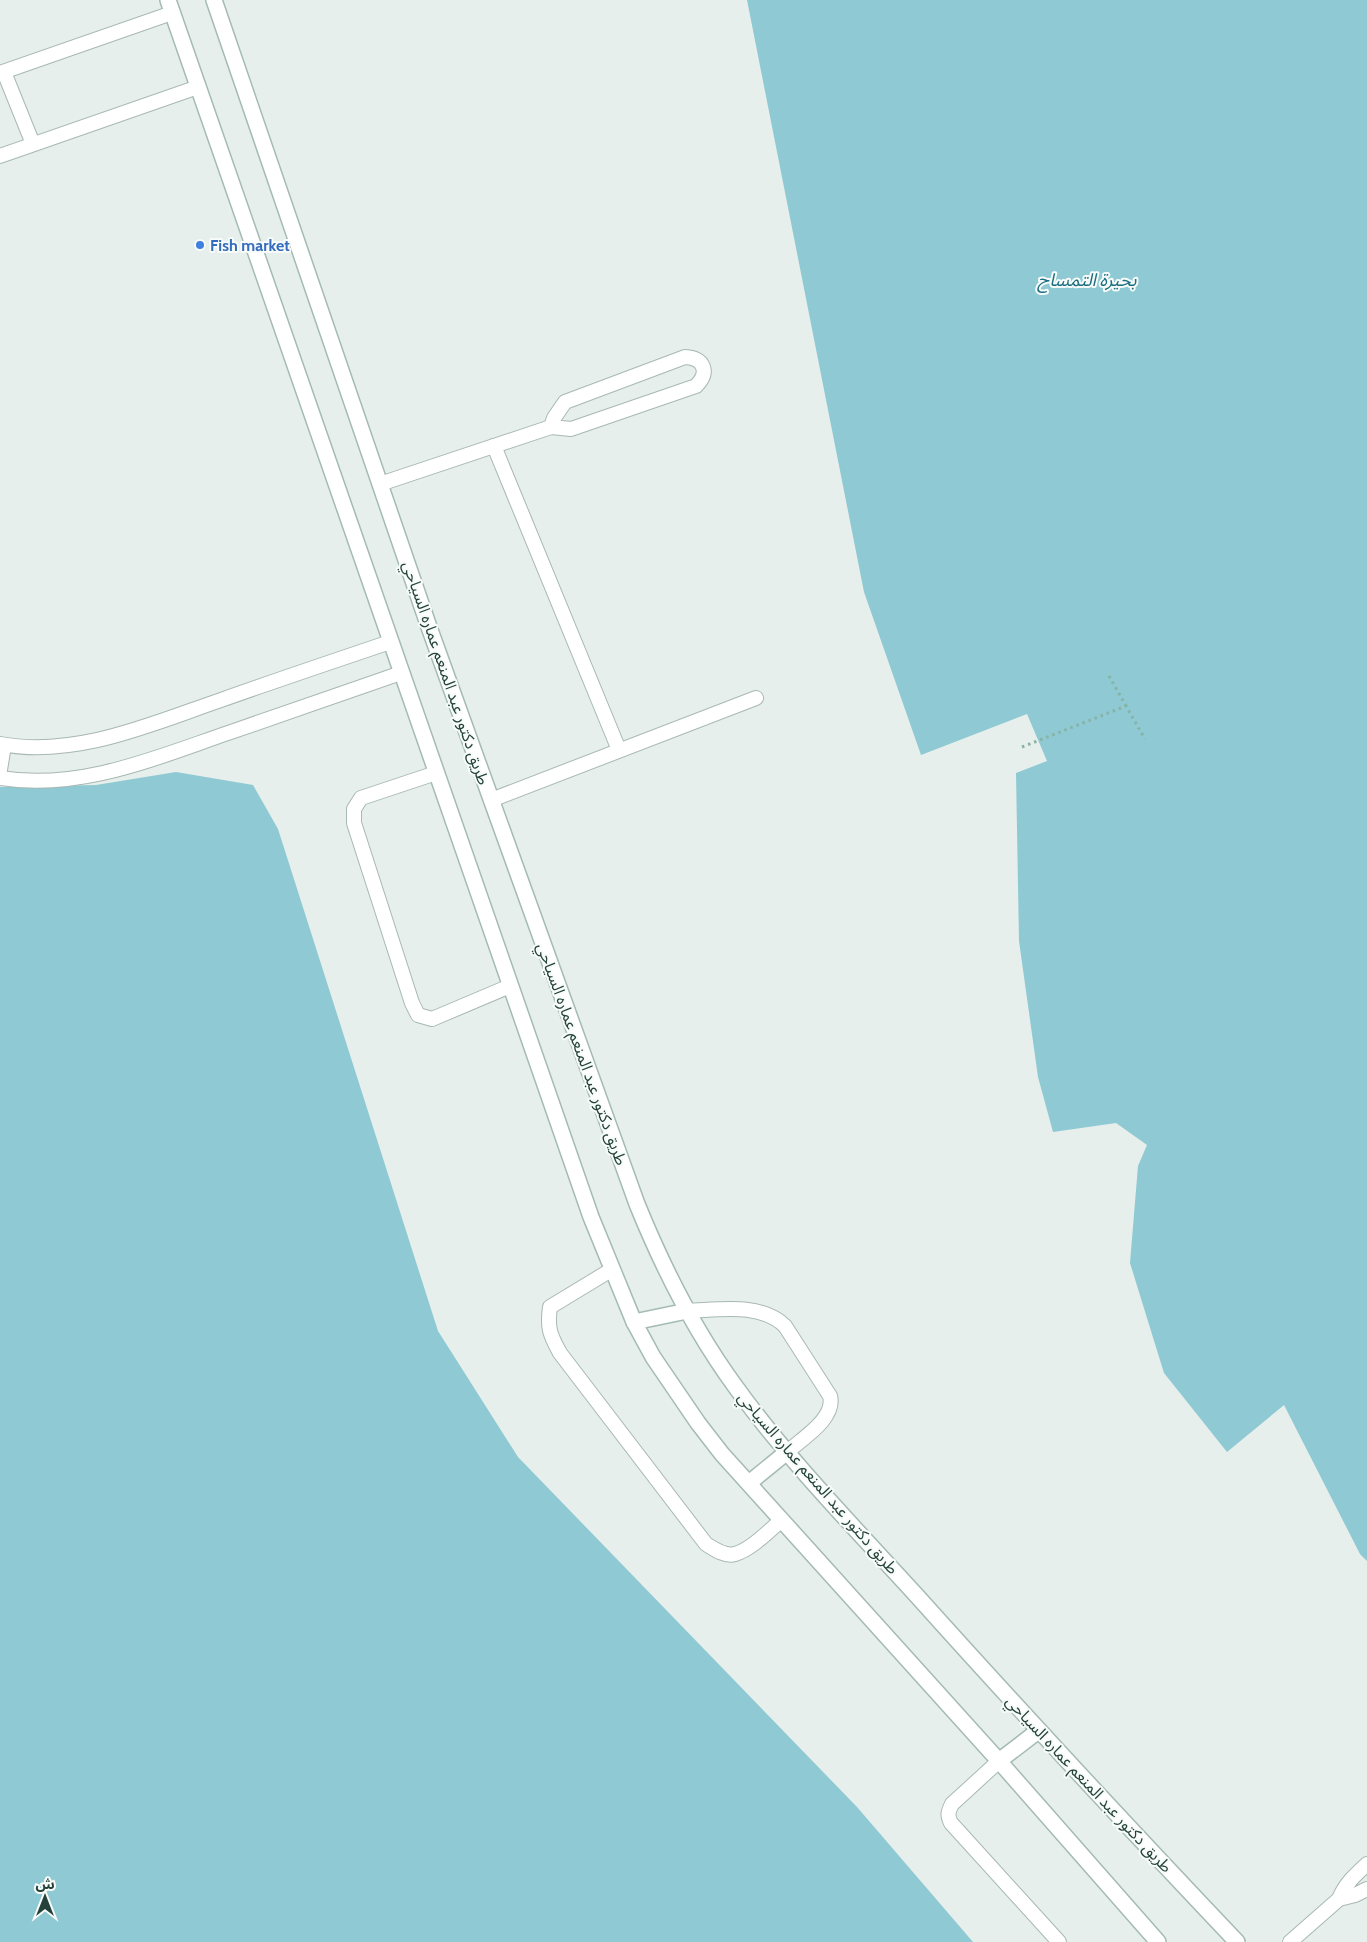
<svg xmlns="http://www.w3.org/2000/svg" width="1367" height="1942" font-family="Cabin,'Noto Sans Arabic',sans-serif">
<rect width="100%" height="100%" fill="#e6efeb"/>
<g fill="#8ec9d4">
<path d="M747,0h620v1561l-7,-7 -76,-149 -57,47 -63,-79 -34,-110 8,-97 9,-21 -31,-22 -63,9 -15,-55 -19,-136 -3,-168 31,-12 -20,-47 -106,41 -57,-163z"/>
<path d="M176,772l77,13 25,44 160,502 80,126 339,350 116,135h-973v-1155l96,-2z"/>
</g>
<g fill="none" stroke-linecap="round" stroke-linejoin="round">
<defs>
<g id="service">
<path d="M4,72l29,72"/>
<path d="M0,73l172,-60"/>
<path d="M0,156l198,-69"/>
<path d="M685,357c19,1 25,15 11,29l-125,43 -20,-2 3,-9 11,-16z"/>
<path d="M494,446l125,304"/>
<path d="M380,484l171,-57"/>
<path d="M0,744c76,14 151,-20 221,-44 56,-20 113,-39 169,-58"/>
<path d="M0,770l4,-25"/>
<path d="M436,773l-75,25 -7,11v14l58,180 6,12 14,4 78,-33"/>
<path d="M0,778c79,13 155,-20 228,-45 58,-20 115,-40 173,-60"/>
<path d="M491,800l265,-102"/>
<path d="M611,1270l-61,37c-3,21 0,28 10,46l146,191c8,5 19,13 29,10 17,-5 33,-23 47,-34"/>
<path d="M687,1311c32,-1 73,-9 98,15l45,70c6,22 -27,42 -43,56"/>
<path d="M999,1761l-47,43c-4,8 -5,11 -1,19l108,119"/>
<path d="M1367,1864c-12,11 -22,20 -28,35l16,-4 12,-6"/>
<path d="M1290,1942l49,-43"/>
</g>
<g id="secondary">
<path d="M168,0l423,1217 43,105 19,35 45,66 24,31 277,307 159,181"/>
<path d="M214,0l215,627 208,577c26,64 57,126 98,182 54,75 120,142 182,210 105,117 212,232 320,346"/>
<path d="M634,1322l53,-11"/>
<path d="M749,1483l38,-31"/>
<path d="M999,1761l39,-30"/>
</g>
</defs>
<use href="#service" stroke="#a8b8b2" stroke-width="16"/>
<use href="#secondary" stroke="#a4bbb3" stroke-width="18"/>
<g stroke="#86b3a5" stroke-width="3" stroke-dasharray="2.5 4" stroke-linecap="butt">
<path d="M1109,676l17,30"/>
<path d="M1022,747l104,-41 19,33"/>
</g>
<use href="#service" stroke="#fff" stroke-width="14"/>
<use href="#secondary" stroke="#fff" stroke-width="15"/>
</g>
<circle fill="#3f7fe0" stroke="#f7fbf9" stroke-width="2" cx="200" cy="245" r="5"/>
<g text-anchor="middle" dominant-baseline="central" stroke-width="4" stroke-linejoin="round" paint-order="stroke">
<g font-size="16" font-weight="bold" fill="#366cbe" stroke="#f7fbf9" text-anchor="start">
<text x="210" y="245">Fish market</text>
</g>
<g font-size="16" fill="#24423a" stroke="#f7fbf9">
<text transform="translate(446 673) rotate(71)">طريق دكتور عبد المنعم عماره السياحي</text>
<text transform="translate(582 1054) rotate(70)">طريق دكتور عبد المنعم عماره السياحي</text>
<text transform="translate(818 1483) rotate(49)">طريق دكتور عبد المنعم عماره السياحي</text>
<text transform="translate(1089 1784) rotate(47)">طريق دكتور عبد المنعم عماره السياحي</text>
</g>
<g font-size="18" font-style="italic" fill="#1c6f80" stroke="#f7fbf9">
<text x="1087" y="280">بحيرة التمساح</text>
</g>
</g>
<g transform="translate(45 1897)" stroke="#f7fbf9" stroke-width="4" paint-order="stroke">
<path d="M0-4L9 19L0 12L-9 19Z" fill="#24423a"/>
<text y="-8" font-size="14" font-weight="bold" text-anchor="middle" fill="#24423a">ش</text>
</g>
</svg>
